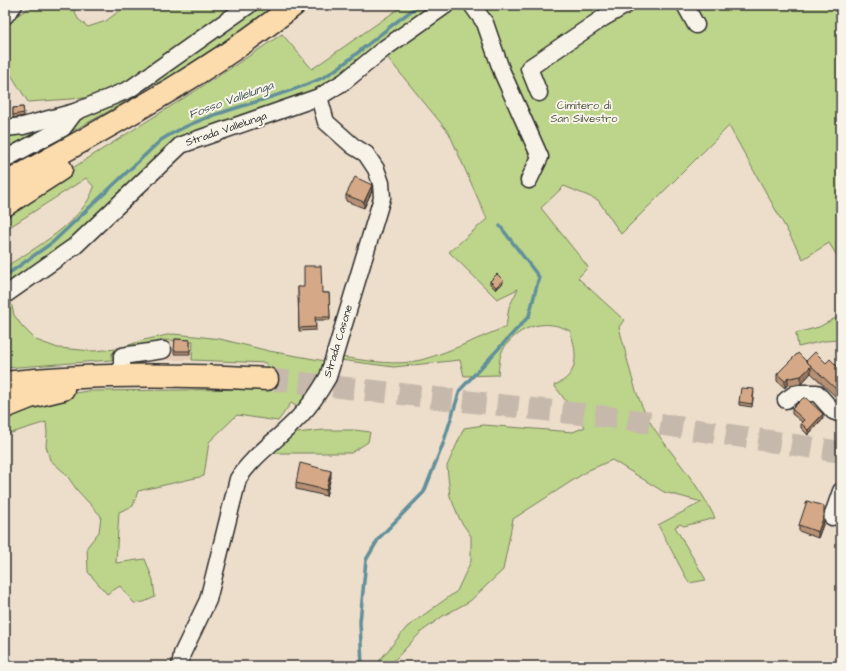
<svg xmlns="http://www.w3.org/2000/svg" width="846" height="671" font-family="'Architects Daughter',sans-serif">
<rect width="100%" height="100%" fill="#edddcb"/>
<filter id="ink" filterUnits="userSpaceOnUse"><feTurbulence type="fractalNoise" baseFrequency=".025" numOctaves="2"/><feDisplacementMap in="SourceGraphic" scale="8" xChannelSelector="R" yChannelSelector="G"/><feConvolveMatrix kernelMatrix="1 2 1 2 8 2 1 2 1" color-interpolation-filters="sRGB"/></filter>
<g filter="url(#ink)">
<path fill="#e6cdb7" d="M165,340l28,1 -1,19h-80l-1,-7z"/>
<g fill="#bdd48b" stroke="#74805b">
<path d="M33,5h39l6,14 10,8 18,-6 21,-16h115l-91,63 -53,29 -70,5 -23,-37v-41z"/>
<path d="M258,5h25l-99,68 -28,10 -45,27 -106,58v-7l93,-51z"/>
<path d="M404,5h34l-117,87 -143,50 -98,95 -75,53v-23c29,-18 79,-46 89,-80l-8,-9 -81,52v-18c91,-61 186,-116 277,-178l30,35z"/>
<path d="M458,5h383v257l-12,-19 -26,16 -74,-133 -108,108 -23,-34 -34,-14 -23,22 47,59 -10,11 46,42 -5,7c9,33 15,71 34,100 21,31 46,57 62,91l-31,8 -4,-2 -5,3 31,53 -17,3 -31,-58 44,-23 -38,-10 -52,-32 -23,10 -76,49 -10,51 -33,31 -27,15 -22,16 -32,34h-14l32,-39 50,-36 14,-30v-25l-11,-16 -10,-24 -3,-30 17,-38 20,-3 89,7 12,-5 -31,-42c25,-8 24,-32 16,-54 -23,-13 -50,-6 -66,17 -5,7 -5,19 -6,27l-34,1 -4,-16 -66,7 -54,-7 1,-3c22,3 47,8 70,5 27,-4 68,-25 95,-35l3,-20 9,-18 -21,10 -48,-47 38,-33 -38,-86 -62,-76z"/>
<path d="M66,116l-61,39v-25z"/>
<path d="M10,298l4,17 8,11 14,14 22,8 35,3 24,-2 27,-9 28,-6 23,2 25,3 49,12 62,11 -29,48 -11,-7 -13,18 -41,-6 -28,27 -5,34 -66,15 -5,15 -14,6 -3,51 29,-4 8,21 2,17 -11,5 -10,1 -14,-17 -13,8 -19,-22 -1,-25 12,-15 2,-16 -24,-26 -12,-17 -15,-13 -4,-14 1,-13 -1,-11 -41,13v-20l56,-20 27,-4 178,-2 1,-26 -75,-3 1,-19 -28,-1 -53,13v7l-107,8v-68z"/>
<path d="M841,315v25l-17,1 -26,6 -2,-14 23,-6z"/>
<path d="M324,430h30l16,2 -2,10 -17,11h-84l20,-19z"/>
</g>
<g fill="none" stroke-linecap="round" stroke-linejoin="round">
<g stroke="#62909a" stroke-width="3.5">
<path d="M5,276l48,-34 108,-102c49,-31 108,-37 161,-62 16,-8 30,-21 44,-32 17,-14 35,-28 53,-41"/>
<path d="M362,666l-2,-44 6,-62 13,-22 45,-46 19,-48 17,-54 69,-74 10,-39 -39,-51"/>
</g>
<path stroke="#c6b9ab" stroke-width="22" stroke-dasharray="22 11" stroke-linecap="butt" d="M267,379l358,40 216,33"/>
<defs>
<g id="minor">
<path d="M472,5l13,18 17,49 38,85 -11,23"/>
<path d="M685,5l11,20"/>
<path d="M5,16l9,-11"/>
<path d="M539,93l-10,-25 74,-50 23,-13"/>
<path d="M5,128l18,-2 52,-14 55,-23 119,-84"/>
<path d="M5,159l58,-31 12,-16"/>
<path d="M5,295l70,-49 106,-101 138,-48 26,-16 40,-33 61,-43"/>
<path d="M122,375v-19l41,-6"/>
<path d="M786,400l10,-7h21l16,18 8,3"/>
<path d="M832,517l9,-26"/>
<path d="M180,666l2,-12 26,-54 30,-121c15,-24 42,-41 61,-62 12,-12 21,-26 29,-40l54,-179 -1,-15 -5,-14 -10,-15 -13,-8 -27,-24 -7,-25"/>
</g>
<g id="highway">
<path d="M5,184c98,-55 200,-108 289,-179"/>
<path d="M5,205l56,-36"/>
<path d="M5,383c87,-10 174,-9 262,-4"/>
<path d="M5,407l25,-10 33,-8"/>
</g>
</defs>
<use href="#minor" stroke="#2b2b2b" stroke-width="19"/>
<use href="#highway" stroke="#2b2b2b" stroke-width="25"/>
<use href="#minor" stroke="#f7f3e8" stroke-width="16"/>
<use href="#highway" stroke="#fcdcac" stroke-width="22"/>
</g>
<g fill="#b79174" stroke="#2b2b2b">
<path d="M23,107l1,9 -11,2v-10z"/>
<path d="M372,191l-8,17 -18,-7v-6z"/>
<path d="M490,281l13,2 -7,7 -6,-6z"/>
<path d="M298,287l24,6h7l1,27h-15l1,10 -17,1z"/>
<path d="M175,339l15,1v14h-16z"/>
<path d="M806,362l20,1 15,7v23l-4,5 -26,-25 -10,11 -11,2 -2,-2 -3,4 -8,-7v-7z"/>
<path d="M754,392l-2,15 -13,-2v-3z"/>
<path d="M792,409l31,9 -15,17 -7,-7v-5l1,-1 -10,-8z"/>
<path d="M331,477l-5,19 -30,-7v-6z"/>
<path d="M824,522l-6,16 -19,-7v-6z"/>
</g>
<g fill="#95765e" stroke="#2b2b2b">
<path d="M10,91v6l-5,2v-6z"/>
<path d="M372,185v6l-8,17v-6z"/>
<path d="M503,280v3l-7,7v-3z"/>
<path d="M811,366v7l-10,11v-8z"/>
<path d="M788,377v7l-3,4v-7z"/>
<path d="M841,386v7l-4,5v-8z"/>
<path d="M823,414v4l-15,17v-5z"/>
<path d="M331,471v6l-5,19v-6z"/>
<path d="M824,516v6l-6,16v-6z"/>
</g>
<g fill="#d5a987" stroke="#2b2b2b">
<path d="M5,81l5,10 -5,2z"/>
<path d="M23,107l1,6 -11,2v-7z"/>
<path d="M355,177l17,8 -8,17 -18,-7z"/>
<path d="M304,266h17l1,27h7l1,24h-15l1,10 -17,1 -1,-41h6z"/>
<path d="M497,274l6,6 -7,7 -6,-6z"/>
<path d="M175,339l15,1v11h-16z"/>
<path d="M815,352l11,11 4,-4 11,11v16l-4,4 -31,-29z"/>
<path d="M798,353l13,13 -10,10 -11,2 -2,-1 -3,4 -8,-7z"/>
<path d="M741,388l13,1 -2,15 -13,-2z"/>
<path d="M803,398h3l17,16 -15,16 -7,-7 3,-3 -12,-11z"/>
<path d="M300,463l31,8 -5,19 -30,-7z"/>
<path d="M807,501l17,5v10l-6,16 -19,-7z"/>
</g>
</g>
<g text-anchor="middle" dominant-baseline="central" stroke-width="4" stroke-linejoin="round" paint-order="stroke">
<g font-size="11" fill="#505543" stroke="#f7f3e8">
<text x="584" y="105">Cimitero di<tspan x="584" dy="13">San Silvestro</tspan></text>
</g>
<g font-size="11" fill="#2b2b2b" stroke="#f7f3e8">
<text transform="translate(226 129) rotate(-19)">Strada Vallelunga</text>
<text transform="translate(338 341) rotate(-73)">Strada Casone</text>
</g>
<g font-size="12" font-style="italic" fill="#425559" stroke="#f7f3e8">
<text transform="translate(231 100) rotate(-20)">Fosso Vallelunga</text>
</g>
</g>
<rect width="846" height="671" fill="none" stroke="#f7f3e8" stroke-width="20"/>
<rect x="10" y="10" width="826" height="651" fill="none" stroke="#2b2b2b" stroke-width="1.5" filter="url(#ink)"/>
</svg>
